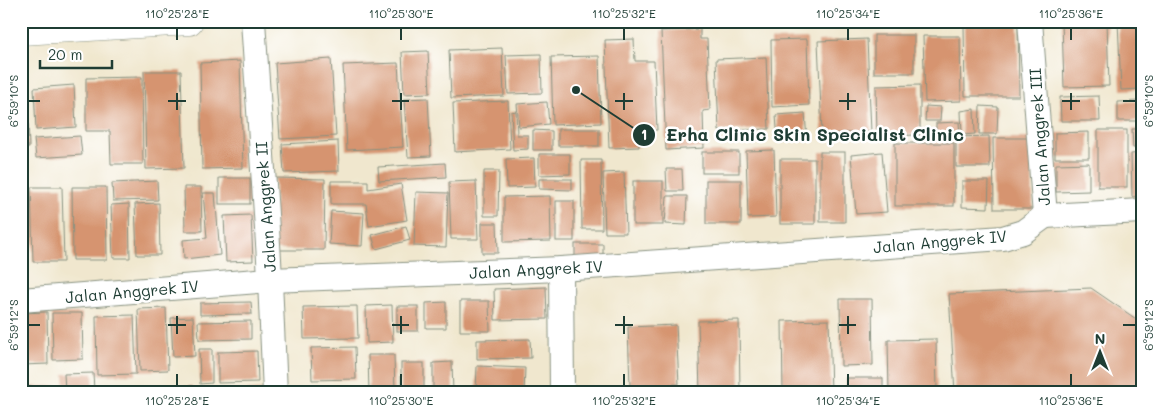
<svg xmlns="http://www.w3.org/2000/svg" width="1163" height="414" font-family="Mali,sans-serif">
<rect width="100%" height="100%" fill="#fff"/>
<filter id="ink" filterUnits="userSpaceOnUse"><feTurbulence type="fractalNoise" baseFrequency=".02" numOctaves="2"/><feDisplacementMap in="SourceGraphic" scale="10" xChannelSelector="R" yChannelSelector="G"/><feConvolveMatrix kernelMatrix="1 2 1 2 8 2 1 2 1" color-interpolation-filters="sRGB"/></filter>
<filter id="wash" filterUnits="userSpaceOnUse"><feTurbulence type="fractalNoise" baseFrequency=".0096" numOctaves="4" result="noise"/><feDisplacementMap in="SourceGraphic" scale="20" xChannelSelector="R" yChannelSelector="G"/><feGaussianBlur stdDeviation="1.12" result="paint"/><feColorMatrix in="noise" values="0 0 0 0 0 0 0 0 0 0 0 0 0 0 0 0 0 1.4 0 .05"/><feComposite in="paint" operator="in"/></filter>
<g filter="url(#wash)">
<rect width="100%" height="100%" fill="#f0e7ce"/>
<g id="blocks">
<g fill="#d6946f">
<path d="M1103,21h4l2,65 -45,1 -2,-65z"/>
<path d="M1118,21h24v68l-21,1z"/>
<path d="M1018,24l1,72h-54l-1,-71z"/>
<path d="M700,29v10h7l3,71 -7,1 1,37 -38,2 -5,-119z"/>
<rect x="874" y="35" width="40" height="38"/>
<path d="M923,36h37l1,65 -36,1z"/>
<path d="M634,39l1,22h19l3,69 -19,1 1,16 -30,1 -4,-108z"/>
<path d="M807,39l2,66 -37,2 -1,-67z"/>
<path d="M867,39l4,93 -49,2 -4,-93z"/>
<path d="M502,48l2,48 -53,2 -2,-48z"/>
<path d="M428,51l2,42 -26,1 -2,-42z"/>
<path d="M541,54l1,39 -34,1 -2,-39z"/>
<path d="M599,56l2,67 -48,2 -2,-68z"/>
<path d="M766,57l3,72 -50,2 -3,-72z"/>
<path d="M331,59l5,77 -56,3 -5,-76z"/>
<path d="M240,61l3,107 -41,1 -2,-106z"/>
<path d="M398,63l5,84 -56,3 -4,-85z"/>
<path d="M144,71h37l3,97 -38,1z"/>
<path d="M142,77l1,87h-32l-1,-33h-24v-53z"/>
<path d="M74,85l2,42 -40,3 -2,-42z"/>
<path d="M920,85v50l-43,1 -1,-50z"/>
<path d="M21,87h6l2,61h-8z"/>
<path d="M1099,96l1,25h-39l-1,-24z"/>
<path d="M428,98l3,58 -23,1 -4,-58z"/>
<path d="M508,101l2,48 -55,3 -2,-49z"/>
<path d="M1142,101v20h-24v-19z"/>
<path d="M547,102l2,22 -30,3 -2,-23z"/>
<path d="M926,106l15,1 -1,14h-15z"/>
<path d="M980,106l18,1 -1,27h-18z"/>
<path d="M974,109l1,25 -13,1 -1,-24z"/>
<path d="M516,111l1,24h11v14l-15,1 -2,-38z"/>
<path d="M805,113l2,27 -29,2 -2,-27z"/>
<path d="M959,122l1,13 -24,1v-13z"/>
<rect x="558" y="129" width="41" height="17"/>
<path d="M1132,129h10v19h-9z"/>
<path d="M533,130l19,1v19h-19z"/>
<rect x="1098" y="130" width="29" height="57"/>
<path d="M1089,132v26h-34v-25z"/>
<path d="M80,136l2,19 -46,3 -2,-19z"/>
<path d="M989,136l1,31h-34v-30z"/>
<path d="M993,138h39l1,71h-39z"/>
<path d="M338,141l1,30 -55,2 -2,-29z"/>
<rect x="895" y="143" width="59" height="63"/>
<path d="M774,150l2,67 -28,1 -2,-67z"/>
<rect x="702" y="152" width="37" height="21"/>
<rect x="820" y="152" width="25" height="70"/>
<path d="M882,152l5,60 -31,2 -5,-59z"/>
<path d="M1142,153v43l-10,1 -1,-43z"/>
<path d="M539,154h31v20l-31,1z"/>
<path d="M534,158l1,29 -28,1 -1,-29z"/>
<rect x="780" y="159" width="35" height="65"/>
<path d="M581,160h20l1,69h-20z"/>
<path d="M445,163l1,14 -67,4 -1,-14z"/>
<path d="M1089,163v28l-33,1v-28z"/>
<path d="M666,169h16l1,22h-16z"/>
<path d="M484,171h15l-1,45h-14z"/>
<path d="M624,172l2,61h-21l-2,-60z"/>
<rect x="219" y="178" width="31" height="26"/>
<path d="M275,178l50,1 -1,71h-50z"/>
<path d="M539,179h33v11l-33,-1z"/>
<rect x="706" y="180" width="35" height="44"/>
<path d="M157,181l1,19 -45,1 -1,-18z"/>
<path d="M331,181h37v8l33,-5 6,36 -38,6 -3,-22h-35z"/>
<path d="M476,181l2,58h-27l-2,-57z"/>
<rect x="633" y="181" width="30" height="44"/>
<path d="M962,181h27l-1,27 -26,-1z"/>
<path d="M31,187h31l2,75h-31z"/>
<path d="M72,187h34l1,73h-34z"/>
<path d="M184,187h17l1,44h-17z"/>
<rect x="21" y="192" width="6" height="15"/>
<path d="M416,192l32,1 -2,54 -32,-1z"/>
<path d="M203,193h12l5,62 -36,4 -1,-19 24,-2z"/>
<path d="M550,196l1,45 -47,1v-45z"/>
<path d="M667,196h20l-1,29 -21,-1z"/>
<rect x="556" y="201" width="18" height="40"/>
<path d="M159,203l1,52h-23l-2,-51z"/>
<path d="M129,204l1,54h-17l-2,-53z"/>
<path d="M331,211l33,2 -2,33 -33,-2z"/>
<path d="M251,215l2,46 -27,1 -2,-46z"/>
<path d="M21,222h2l1,42h-3z"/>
<path d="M482,223h15l1,30h-16z"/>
<path d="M406,226l4,14 -34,9 -4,-14z"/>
<rect x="575" y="244" width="28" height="14"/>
<path d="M546,287l1,32 -52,1 -1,-31z"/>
<path d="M1091,288l51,35v70h-187l-6,-99z"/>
<path d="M840,299h32l1,66 -32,1z"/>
<path d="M460,301h29l1,30h-30z"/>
<path d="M251,302l1,12 -52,1v-12z"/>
<path d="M446,302v26h-20v-25z"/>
<path d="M392,305l1,37 -26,1 -1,-37z"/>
<path d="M357,306l1,32 -54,1 -1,-32z"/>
<rect x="397" y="306" width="21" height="25"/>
<path d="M166,308l2,62 -28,1 -2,-62z"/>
<path d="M47,312l1,52 -26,1 -1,-52z"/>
<path d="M52,313h30l1,46 -30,1z"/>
<path d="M134,315l2,59 -39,1 -1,-59z"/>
<path d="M193,317l2,39 -22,1 -2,-39z"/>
<path d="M739,320l1,73h-40l-2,-72z"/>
<path d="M829,320l2,73h-48l-1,-72z"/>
<path d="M251,321v18l-52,1 -1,-18z"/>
<path d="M676,325l3,59 -49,2 -2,-59z"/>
<path d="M530,339l1,19 -54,1v-19z"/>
<path d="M936,339l1,54h-48l-1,-53z"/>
<path d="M355,347l1,32 -44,1 -1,-32z"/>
<path d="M199,349h13v34l-12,1z"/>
<path d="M257,351l1,31 -40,1v-31z"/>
<path d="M368,355h26l1,38h-26z"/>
<path d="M452,362l1,31h-20v-30z"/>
<rect x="401" y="363" width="23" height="30"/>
<path d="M477,366l48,2 -1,25h-48z"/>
<path d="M93,373l1,18h-29l-1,-17z"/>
<rect x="846" y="378" width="37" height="15"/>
<path d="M57,386v7h-33v-6z"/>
<path d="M193,386l1,7h-25v-6z"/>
<path d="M161,388v5h-29v-4z"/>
<path d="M747,388h25v5h-24z"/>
<path d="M265,390l1,3h-43v-2z"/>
</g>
</g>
</g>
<g filter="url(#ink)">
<use href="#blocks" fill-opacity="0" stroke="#889281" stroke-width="1"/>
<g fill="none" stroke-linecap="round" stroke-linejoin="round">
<defs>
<g id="minor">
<path d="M253,21l16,238 6,134"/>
<path d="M1030,21l15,195"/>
<path d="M1045,216l97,-5"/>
<path d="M561,269l1,124"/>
<path d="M21,300l249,-20 291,-11 442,-31 20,-6 22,-16"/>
</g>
<path id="secondary" d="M21,31l168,-10"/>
</defs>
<use href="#minor" stroke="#889281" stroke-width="26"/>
<use href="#secondary" stroke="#889281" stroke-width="29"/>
<use href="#minor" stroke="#fff" stroke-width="24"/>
<use href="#secondary" stroke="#fff" stroke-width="28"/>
</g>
</g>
<path fill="none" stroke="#1f3d34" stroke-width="2" d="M177,28v12M401,28v12M624,28v12M848,28v12M1071,28v12M177,93v17M401,93v17M624,93v17M848,93v17M1071,93v17M28,101h12M168,101h18M392,101h17M615,101h18M839,101h17M1062,101h18M1123,101h13M177,316v18M401,316v18M624,316v18M848,316v18M28,325h12M168,325h18M392,325h17M615,325h18M839,325h17M1123,325h13M177,374v12M401,374v12M624,374v12M848,374v12M1071,374v12"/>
<g text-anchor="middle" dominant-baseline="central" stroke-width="5" stroke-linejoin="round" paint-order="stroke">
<g font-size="16" fill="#1f3d34" stroke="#fff">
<text transform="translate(1039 137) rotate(-94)">Jalan Anggrek III</text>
<text transform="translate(265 207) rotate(-94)">Jalan Anggrek II</text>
<text transform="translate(940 241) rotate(-5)">Jalan Anggrek IV</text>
<text transform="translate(536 269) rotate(-3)">Jalan Anggrek IV</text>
<text transform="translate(132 291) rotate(-5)">Jalan Anggrek IV</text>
</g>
</g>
<path fill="none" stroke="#1f3d34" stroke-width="2" d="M576 90L644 135"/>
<g fill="#1f3d34" stroke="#fff" stroke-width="2">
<circle cx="576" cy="90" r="5"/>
<circle cx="644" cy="135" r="12"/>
</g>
<g font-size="15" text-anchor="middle" font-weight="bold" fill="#fff">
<text x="644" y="140">1</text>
</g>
<g font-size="18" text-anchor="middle" font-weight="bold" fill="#1f3d34" stroke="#fff" stroke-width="5" stroke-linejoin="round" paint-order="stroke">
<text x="815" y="141">Erha Clinic Skin Specialist Clinic</text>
</g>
<rect width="1163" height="414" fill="none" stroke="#fff" stroke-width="55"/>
<g transform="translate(1100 352)" stroke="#ffffff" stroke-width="4" paint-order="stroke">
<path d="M0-4L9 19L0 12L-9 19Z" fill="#1f3d34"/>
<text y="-8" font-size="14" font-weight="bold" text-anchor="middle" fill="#1f3d34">N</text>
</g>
<path d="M40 60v8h72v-8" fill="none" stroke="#1f3d34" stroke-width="2.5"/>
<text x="48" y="60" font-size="15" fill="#1f3d34" stroke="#ffffff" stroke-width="4" paint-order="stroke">20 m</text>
<rect x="28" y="28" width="1108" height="358" fill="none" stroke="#1f3d34" stroke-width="2"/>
<g font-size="12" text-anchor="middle" fill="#1f3d34">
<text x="177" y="18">110°25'28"E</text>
<text x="401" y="18">110°25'30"E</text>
<text x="624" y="18">110°25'32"E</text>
<text x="848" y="18">110°25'34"E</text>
<text x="1071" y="18">110°25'36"E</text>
<text transform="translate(14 101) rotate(-90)" y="4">6°59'10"S</text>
<text transform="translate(1149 101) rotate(-90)" y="4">6°59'10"S</text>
<text transform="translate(14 325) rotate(-90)" y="4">6°59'12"S</text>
<text transform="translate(1149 325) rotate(-90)" y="4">6°59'12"S</text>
<text x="177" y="405">110°25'28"E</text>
<text x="401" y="405">110°25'30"E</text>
<text x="624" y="405">110°25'32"E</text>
<text x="848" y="405">110°25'34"E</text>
<text x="1071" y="405">110°25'36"E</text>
</g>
</svg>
